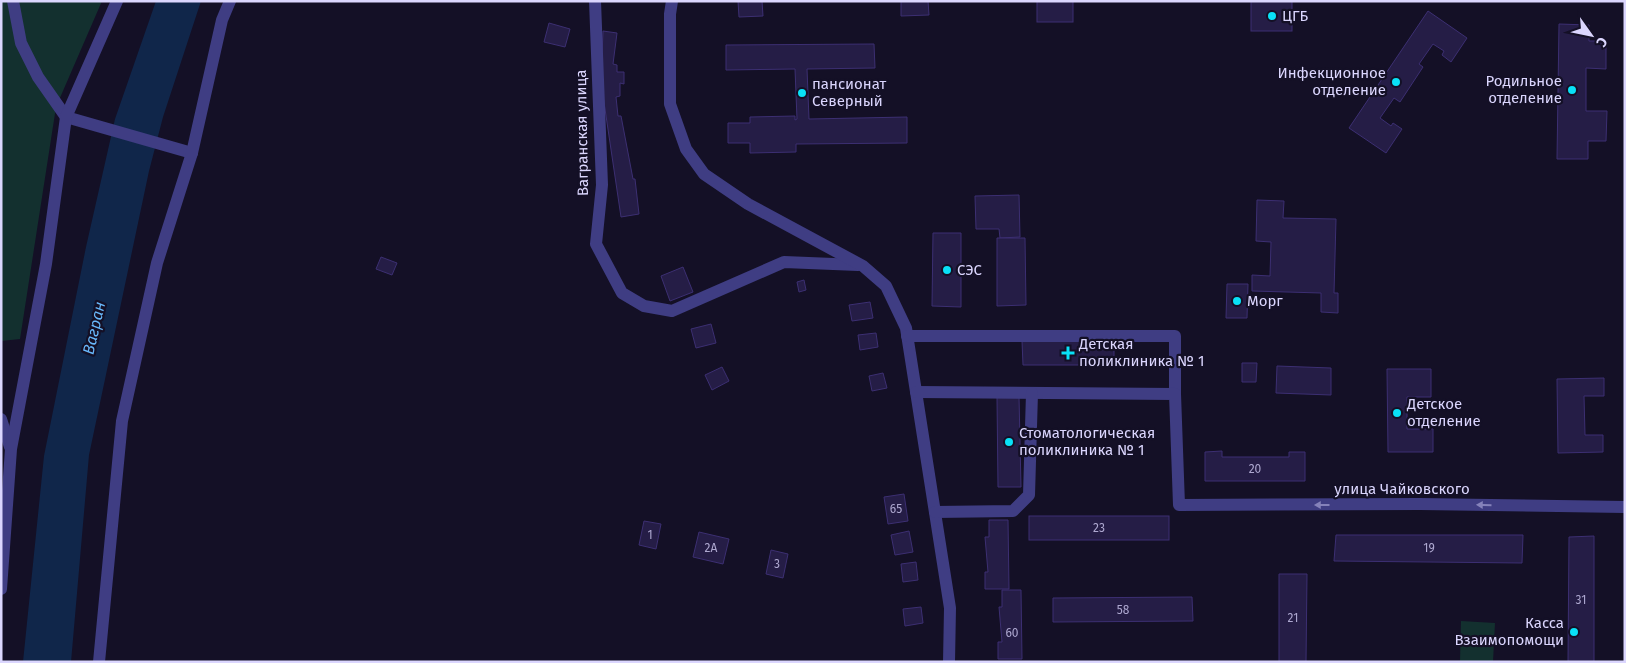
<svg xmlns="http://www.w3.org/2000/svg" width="1626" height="663" font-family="'Fira Sans',sans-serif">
<rect width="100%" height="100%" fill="#141026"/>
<g fill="#13302f">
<path d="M1,1h101l-46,106 -36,232 -19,2z"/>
<path d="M1461,621l34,2 -2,39h-33z"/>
</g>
<path fill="#10264a" d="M156,1h45l-38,116 -14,54 -60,284 -18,207h-48l21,-206 42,-209 29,-128z"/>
<g fill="#251d46" stroke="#3c2f72">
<path d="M738,1h24l1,15 -24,1z"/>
<path d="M901,1h27l1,14 -28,1z"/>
<rect x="1037" y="1" width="36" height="21"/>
<rect x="1251" y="1" width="41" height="30"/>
<path d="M1428,11l39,27 -16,24 -9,-7 2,-4 -11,-7 -14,20 4,3 -23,35 -6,-4 -14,20 11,8 2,-3 9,6 -16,24 -37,-25z"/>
<path d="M549,23l21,6 -5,18 -21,-5z"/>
<path d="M1559,24l30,1v16h17v28l-20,-1v43h21l-1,30h-18v18h-31z"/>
<path d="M603,31l14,2 -4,31 4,1v7h7v12l-4,-1v13l-4,1 2,19h3l12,63h2l4,35 -18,3 -20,-135z"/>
<path d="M874,44l1,24 -68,1 2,50 98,-2v26l-111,1v8l-46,1v-10h-22v-20h22v-6l45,-1v4l2,-1 -2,-50 -69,1v-25z"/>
<path d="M1019,195l1,42 -20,1 -1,-9h-23l-1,-33z"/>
<path d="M1257,200l27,1 -1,17 53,1 -2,74h4v20l-17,-1v-19l-69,-2v-16l18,1 1,-34 -15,-1z"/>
<path d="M933,233h28v74l-29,-1z"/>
<path d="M997,238h28l1,67 -29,1z"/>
<path d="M381,257l16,6 -5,12 -16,-6z"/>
<path d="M683,267l10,25 -23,9 -9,-25z"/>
<path d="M804,280l2,10 -7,2 -2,-10z"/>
<path d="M1227,284h21l-1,34h-21z"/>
<path d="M870,302l3,16 -21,3 -3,-16z"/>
<path d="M711,324l5,19 -20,5 -5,-19z"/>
<path d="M876,333l2,14 -18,3 -2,-15z"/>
<path d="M1114,340v25h-91l-1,-24z"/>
<path d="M1242,363h15l-1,19h-14z"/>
<path d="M1277,366l54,2v27l-55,-2z"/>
<path d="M722,367l7,14 -17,9 -7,-15z"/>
<path d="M1387,369h44v28h-24v32h26v23h-45z"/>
<path d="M883,373l4,15 -15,3 -3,-15z"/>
<path d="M1604,378v18h-20l1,39h18v17l-45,1 -1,-74z"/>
<path d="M997,397h22l2,90h-23z"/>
<path d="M1222,451v6h67v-5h16v29h-100v-29z"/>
<path d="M904,494l4,27 -20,3 -4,-27z"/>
<rect x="1029" y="516" width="140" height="24"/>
<path d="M989,520h19l1,69h-24v-17h3l-3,-35h4z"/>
<path d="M644,521l17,3 -5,25 -17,-4z"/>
<path d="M909,531l4,21 -18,3 -4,-20z"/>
<path d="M699,532l30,7 -6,25 -30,-7z"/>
<path d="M1336,535h187l-1,28 -188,-2z"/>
<path d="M1594,536v126h-26l1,-125z"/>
<path d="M771,550l17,4 -5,24 -17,-4z"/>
<path d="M916,562l2,18 -15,2 -2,-18z"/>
<path d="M1279,574h28l-1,88h-27z"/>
<path d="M1002,590h19l1,69h-24v-17h4l-3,-35h3z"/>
<path d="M1192,597l1,24 -140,1v-24z"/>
<path d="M921,607l2,16 -18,3 -2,-17z"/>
</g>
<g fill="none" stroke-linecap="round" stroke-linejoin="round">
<g stroke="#3f3d83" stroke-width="12">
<path d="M13,1l8,42 17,34 28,40 126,36"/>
<path d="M595,1l7,184 -6,59 26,49 22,13 28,5 112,-49 74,3"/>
<path d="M672,1l-2,13v90l16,45 18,25 44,30 115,62 23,20 20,42 44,280 -1,54"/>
<path d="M907,336h268v58"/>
<path d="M916,392l259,2 4,111 241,-1 205,3"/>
<path d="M1,419l9,28"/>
<path d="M935,512l78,-1 16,-16 3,-102"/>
<path d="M1,589l10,-140 35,-185 20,-147 51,-116"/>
<path d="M99,662l23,-241 35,-158 35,-110 30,-133 8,-19"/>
</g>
</g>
<defs><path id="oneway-solid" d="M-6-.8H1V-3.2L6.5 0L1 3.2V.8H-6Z" transform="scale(1.25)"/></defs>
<g fill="#8582ba">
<use href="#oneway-solid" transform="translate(1322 505) rotate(180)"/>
<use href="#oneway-solid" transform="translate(1484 505) rotate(-179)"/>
</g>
<g fill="#09e1f7" stroke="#141026" stroke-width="2">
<circle cx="1272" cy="16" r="5"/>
<circle cx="1396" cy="82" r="5"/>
<circle cx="1572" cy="90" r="5"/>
<circle cx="802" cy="93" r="5"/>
<circle cx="947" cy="270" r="5"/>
<circle cx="1237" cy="301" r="5"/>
<path d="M1065.5 345.5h5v5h5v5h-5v5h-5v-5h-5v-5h5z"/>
<circle cx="1397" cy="413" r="5"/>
<circle cx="1009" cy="442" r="5"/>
<circle cx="1574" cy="632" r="5"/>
</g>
<g text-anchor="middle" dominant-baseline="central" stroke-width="4.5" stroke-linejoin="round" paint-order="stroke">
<g font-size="12" fill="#aea8d0">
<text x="1255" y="469">20</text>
<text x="896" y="509">65</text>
<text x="1099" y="528">23</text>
<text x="650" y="535">1</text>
<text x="711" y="548">2А</text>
<text x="1429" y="548">19</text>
<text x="777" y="564">3</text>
<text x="1581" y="600">31</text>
<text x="1123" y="610">58</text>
<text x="1293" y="618">21</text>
<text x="1012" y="633">60</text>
</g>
<g font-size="15" fill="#dbd6fe" stroke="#141026" text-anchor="start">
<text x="1282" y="16">ЦГБ</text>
<text x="1386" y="73" text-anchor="end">Инфекционное<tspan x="1386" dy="17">отделение</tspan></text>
<text x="1562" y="81" text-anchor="end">Родильное<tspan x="1562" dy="17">отделение</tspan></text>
<text x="812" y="84">пансионат<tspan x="812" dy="17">Северный</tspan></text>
<text x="957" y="270">СЭС</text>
<text x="1247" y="301">Морг</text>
<text x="1079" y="344">Детская<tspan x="1079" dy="17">поликлиника № 1</tspan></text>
<text x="1407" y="404">Детское<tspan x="1407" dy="17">отделение</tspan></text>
<text x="1019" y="433">Стоматологическая<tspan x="1019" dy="17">поликлиника № 1</tspan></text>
<text x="1564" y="623" text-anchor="end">Касса<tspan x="1564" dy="17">Взаимопомощи</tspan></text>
</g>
<g font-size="15" fill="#dbd6fe" stroke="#141026">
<text transform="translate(582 133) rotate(-91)">Вагранская улица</text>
<text x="1402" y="489">улица Чайковского</text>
</g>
<g font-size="16" font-style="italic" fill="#68b7fa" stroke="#141026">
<text transform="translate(94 328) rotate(-77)">Вагран</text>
</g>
</g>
<rect width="1626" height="663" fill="none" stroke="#dbd6fe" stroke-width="5"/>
<g transform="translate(1591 35) rotate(123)" stroke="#141026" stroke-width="4" paint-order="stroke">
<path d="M0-4L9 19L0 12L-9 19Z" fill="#dbd6fe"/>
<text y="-8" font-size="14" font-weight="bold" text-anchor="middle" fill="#dbd6fe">С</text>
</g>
</svg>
